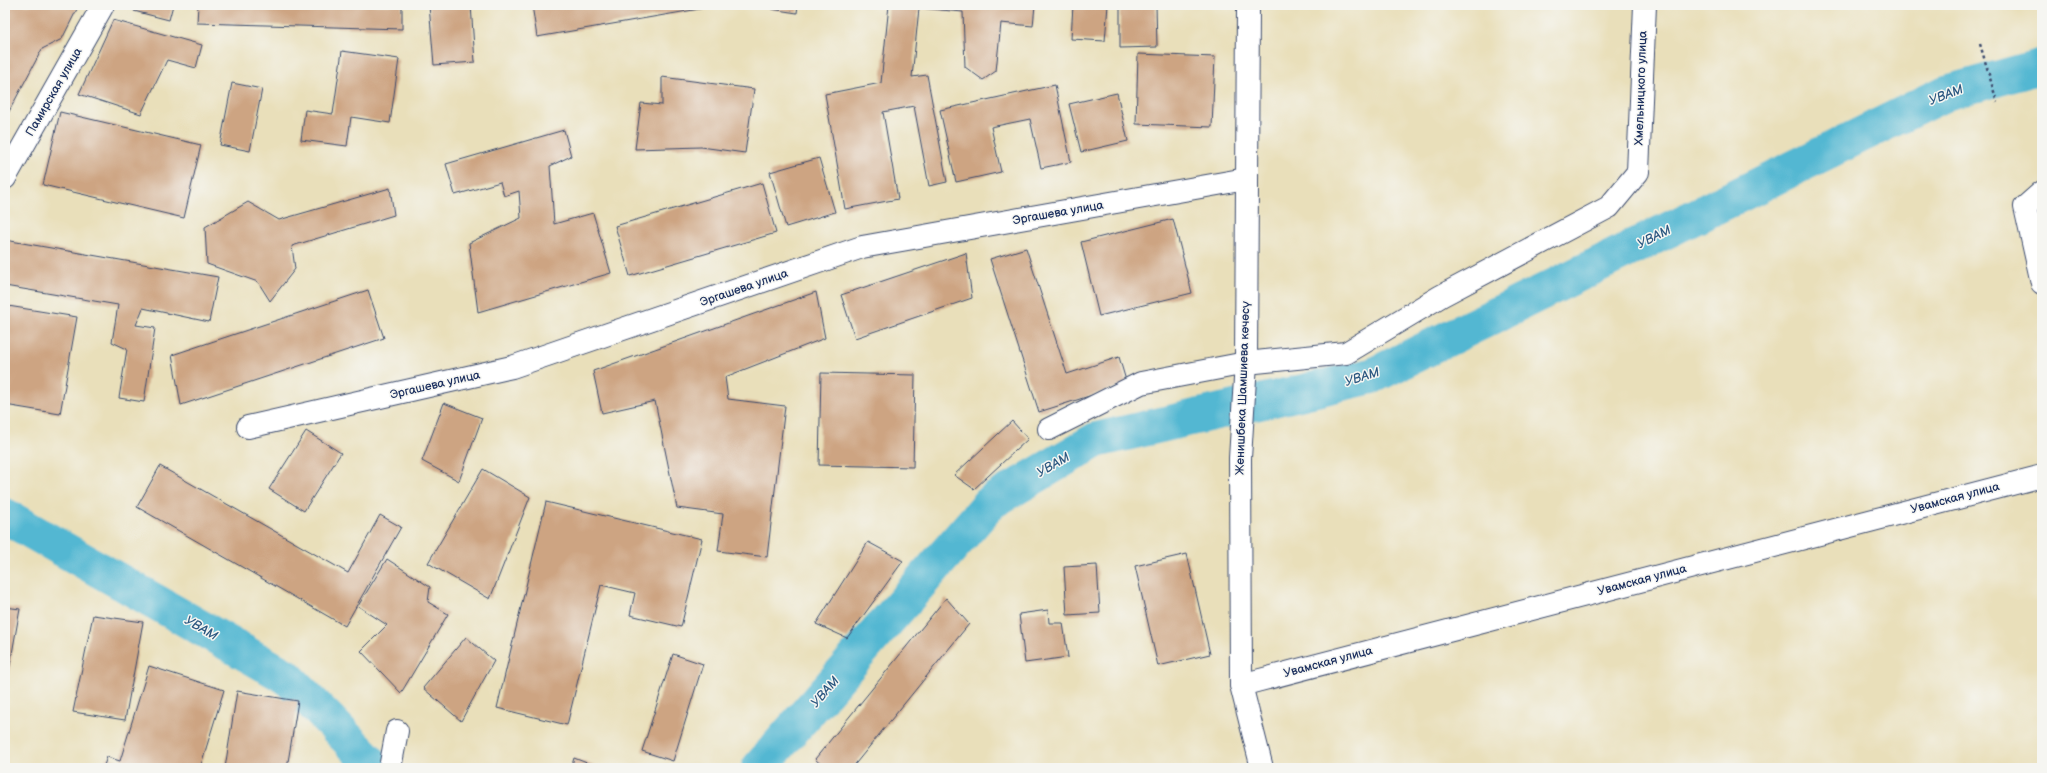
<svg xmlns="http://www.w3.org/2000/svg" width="2047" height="773" font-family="'Balsamiq Sans',sans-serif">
<rect width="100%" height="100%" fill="#f6f6f2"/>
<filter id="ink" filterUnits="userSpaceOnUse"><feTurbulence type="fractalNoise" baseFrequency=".025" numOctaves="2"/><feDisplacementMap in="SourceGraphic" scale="8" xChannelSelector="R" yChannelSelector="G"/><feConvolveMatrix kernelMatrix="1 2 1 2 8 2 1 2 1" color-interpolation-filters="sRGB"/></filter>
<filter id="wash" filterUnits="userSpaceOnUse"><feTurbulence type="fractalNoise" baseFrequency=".012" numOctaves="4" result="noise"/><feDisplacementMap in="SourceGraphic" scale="16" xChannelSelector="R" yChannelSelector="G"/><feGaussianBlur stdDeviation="0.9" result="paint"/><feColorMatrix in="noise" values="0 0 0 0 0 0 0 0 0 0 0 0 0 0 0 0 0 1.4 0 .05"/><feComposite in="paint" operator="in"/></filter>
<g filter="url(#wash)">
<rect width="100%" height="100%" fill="#e9dfba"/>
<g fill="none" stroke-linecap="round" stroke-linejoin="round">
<g stroke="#53b7d2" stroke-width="36">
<path d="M5,516l282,161 89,91"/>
<path d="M759,768l232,-266 105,-62 276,-64 574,-283 96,-27"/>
</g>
</g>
<g id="blocks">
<g fill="#cda482">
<path d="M5,5h74l-17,34 -20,10 -37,70z"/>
<path d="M136,5h37l-4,15 -35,-9z"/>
<path d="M198,5h204v24l-205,-6z"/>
<path d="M429,5h42l4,57 -41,3z"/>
<path d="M532,5h173v3l-168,29z"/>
<path d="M771,5h27l-1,8 -26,-4z"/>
<path d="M889,5h146l-2,21 -32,-3 -5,48 -13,9 -18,-13 -2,-55 -44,-4 -7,69 15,-2 20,107 -18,4 -15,-80 -31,6 15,87 -53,10 -20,-115 56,-11z"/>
<path d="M1073,5h35l-3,36 -34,-2z"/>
<path d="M1120,5h36l1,42 -37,1z"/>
<path d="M113,20l89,25 -6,23 -29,-8 -26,54 -62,-20z"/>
<path d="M342,51l57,8 -9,64 -39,-6 -4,29 -46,-6 4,-30 28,4z"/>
<path d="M1138,54l77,3 -3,70 -76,-3z"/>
<path d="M662,77l92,12 -9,64 -44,-6 -66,2 6,-46 21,2z"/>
<path d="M232,83l30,6 -12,62 -30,-6z"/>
<path d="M1055,85l16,77 -30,6 -11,-49 -39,8 10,45 -45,10 -16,-72z"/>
<path d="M1117,93l11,48 -47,11 -12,-48z"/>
<path d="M60,112l141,33 -17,73 -141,-33z"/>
<path d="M564,130l7,26 -21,10 4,58 39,-11 18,60 -133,39 -9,-69 52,-25 -2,-27 -15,5 -4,-14 -45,13 -9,-31z"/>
<path d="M819,158l16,54 -49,15 -16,-55z"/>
<path d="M762,183l14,50 -146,43 -15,-50z"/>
<path d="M390,188l4,27 -102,31 3,23 -25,32 -12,-19 -51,-18 -2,-37 43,-25 31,18z"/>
<path d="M1173,219l19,74 -93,23 -18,-74z"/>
<path d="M5,240l213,37 -9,45 -66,-14 -7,17 19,3 -11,74 -25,-4 8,-49 -15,-7 6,-37 -113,-19z"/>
<path d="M1026,248l41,126 52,-17 8,27 -88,28 -49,-153z"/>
<path d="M966,253l6,45 -117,40 -14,-43z"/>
<path d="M368,290l16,48 -203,67 -9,-50z"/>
<path d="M816,292l9,46 -100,39 3,22 57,7 -18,151 -49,-6 5,-37 -46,-6 -22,-107 -53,12 -9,-42z"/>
<path d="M8,306l69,11 -17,97 -55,-9v-84z"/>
<path d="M821,373l94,2 -2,92 -94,-2z"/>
<path d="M444,403l38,15 -23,63 -37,-20z"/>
<path d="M1012,421l16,18 -54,50 -20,-14z"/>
<path d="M306,431l35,22 -37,58 -35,-22z"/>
<path d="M160,466l188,107 32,-58 21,12 -56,99 -208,-119z"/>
<path d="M483,469l47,28 -40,102 -62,-36z"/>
<path d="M546,502l156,37 -21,88 -51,-12 5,-22 -34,-8 -34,140 -70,-17z"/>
<path d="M868,542l35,19 -56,77 -31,-14z"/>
<path d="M1187,554l23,100 -52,12 -23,-100z"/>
<path d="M387,559l43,28 -2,15 20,12 -47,79 -40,-42 26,-26 -29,-19z"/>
<path d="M1097,565l3,48 -33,2 -3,-48z"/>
<path d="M946,598l23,26 -117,144h-27l-10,-9z"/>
<path d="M5,607l15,2 -14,78h-1z"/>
<path d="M1048,610l1,13h14l5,34 -43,6 -6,-49z"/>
<path d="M93,615l50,7 -18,98 -52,-8z"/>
<path d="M466,637l28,24 -33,60 -38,-33z"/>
<path d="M673,654l30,10 -30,97 -31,-10z"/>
<path d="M149,666l75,24 -24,78h-35l-9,-3 -1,3h-52l4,-11 13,4z"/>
<path d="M237,691l61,10 -11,67h-62z"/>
<path d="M574,758l26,10h-29z"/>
</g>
</g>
</g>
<g filter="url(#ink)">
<use href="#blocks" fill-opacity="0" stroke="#3a496c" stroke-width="1"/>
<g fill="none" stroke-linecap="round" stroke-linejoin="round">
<defs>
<g id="street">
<path d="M1248,5l-2,358 -6,95 1,227 21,83"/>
<path d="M5,178l98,-173"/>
<path d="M2042,192l-17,15 17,76"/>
<path d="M248,427l264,-60 350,-120 384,-68"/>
<path d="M1049,429l92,-46 105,-20 100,-10 95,-57 168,-89 29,-35 7,-167"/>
<path d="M1241,685l801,-209"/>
<path d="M390,768l7,-37"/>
</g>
</defs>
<use href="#street" stroke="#3a496c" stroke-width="24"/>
<path stroke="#3a496c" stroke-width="2.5" stroke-dasharray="3 3" stroke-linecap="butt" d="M1980,44l17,58"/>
<use href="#street" stroke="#fff" stroke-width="22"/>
</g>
</g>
<g text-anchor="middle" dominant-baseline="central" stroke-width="3" stroke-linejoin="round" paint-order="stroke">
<g font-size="12" fill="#1b2f5e" stroke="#f6f6f2">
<text transform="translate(1641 88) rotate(-88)">Хмельницкого улица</text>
<text transform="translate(54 92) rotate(-60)">Памирская улица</text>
<text transform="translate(1058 213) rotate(-10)">Эргашева улица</text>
<text transform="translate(744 288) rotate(-19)">Эргашева улица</text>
<text transform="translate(435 385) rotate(-13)">Эргашева улица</text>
<text transform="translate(1243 388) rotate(-88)">Женишбека Шамшиева көчөсү</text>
<text transform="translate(1955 498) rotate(-15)">Увамская улица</text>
<text transform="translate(1642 580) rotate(-15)">Увамская улица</text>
<text transform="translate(1328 662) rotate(-15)">Увамская улица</text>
</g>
<g font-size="13" font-style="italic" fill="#2c5881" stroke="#f6f6f2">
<text transform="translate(1946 95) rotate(-21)">УВАМ</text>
<text transform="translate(1654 237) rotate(-26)">УВАМ</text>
<text transform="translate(1362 377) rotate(-17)">УВАМ</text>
<text transform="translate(1053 465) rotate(-30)">УВАМ</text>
<text transform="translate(201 628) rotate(30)">УВАМ</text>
<text transform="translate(825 692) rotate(-49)">УВАМ</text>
</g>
</g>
<rect width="2047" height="773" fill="none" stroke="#f6f6f2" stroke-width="20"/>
</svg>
